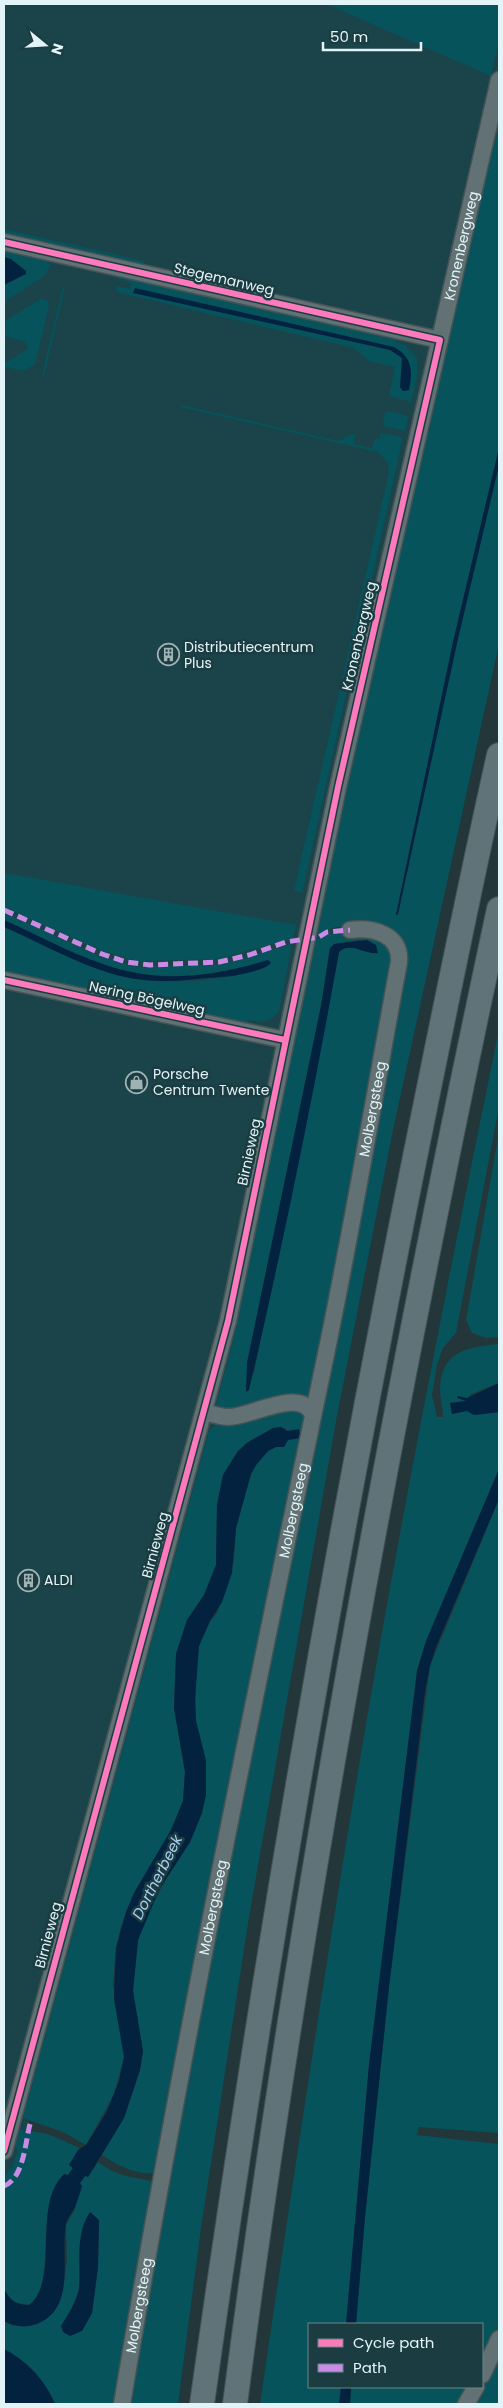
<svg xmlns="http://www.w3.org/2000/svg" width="503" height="2408" font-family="Poppins,sans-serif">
<rect width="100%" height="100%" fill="#233639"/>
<path fill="#1a444a" d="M4,4h495v186l-257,1147 -225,827 -13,20z"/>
<g fill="#06535c" fill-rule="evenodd">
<path d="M326,4h173v36l-8,36z"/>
<path d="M499,119v329l-46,194 -57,273 2,-1 59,-271 42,-178v179l-106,486 -57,291 -87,496 -48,311 -23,176h-51l274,-1458 -57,-20 -17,3 -11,6 68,-317z"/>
<path d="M4,229l141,32 -2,5 -139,-32z"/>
<path d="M4,249l46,11 -2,4h3l-7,12 -40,26z"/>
<path d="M120,276l276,62 -1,4 10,3 12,13v19l-6,25 -22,-6 6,-29 -26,-6 -15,-13 -238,-56 1,-6 13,3 1,-6 -12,-3z"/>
<path d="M63,286l2,1 -21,89h-2z"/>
<path d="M40,299l7,1 2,6 -14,58 -10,7 -21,-4v-3l25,-16 -5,-7 -20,-5v-14z"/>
<path d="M181,405l158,36 13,-7h4l-3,10 19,4 3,-9h4l2,-6 22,4 -101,456 -8,-3 95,-418 -1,-9 -10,-11 -198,-45z"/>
<path d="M388,411l20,5 -3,15 -21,-5 -1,-4 2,-9z"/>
<path d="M4,873l292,52 -3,13 -75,21 -80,2 -35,-10 -99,-44z"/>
<path d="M4,913l97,44 36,10 82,-2 73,-21 -13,67 -7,7 -9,4 -15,-2 -1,4 -243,-52v-45c41,18 83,42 127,51 35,7 79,4 114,-5l-2,-6c-33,9 -77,12 -111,5 -45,-9 -87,-33 -128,-52z"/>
<path d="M363,932l32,18 -83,449 -68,11 -25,-1 -3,-4 19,-71 80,-394 14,-6zM360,940l2,11c-8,-4 -16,-6 -23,1l-80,396 -5,24 -9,16 4,-17 -2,-8 74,-357 9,-58 4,-4z"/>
<path d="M499,1029v78l-43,226 -13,15 -6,17 -5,30 5,22h6c0,-9 -3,-18 -3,-27 1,-39 27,-43 59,-46v39l-28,11 -5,7 -16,2 2,11 15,-3 7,4 25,-3v57l-73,172 -9,30 -48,394 -23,259h-37v63h32l-2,17h-79c37,-252 75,-504 119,-755 37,-208 78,-414 120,-620z"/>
<path d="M499,1132v205l-13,1 -14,-5 -6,-13z"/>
<path d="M290,1408l16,5 -149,759c-18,5 -40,-7 -55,-17l22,-37 16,-48 3,-19 -10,-60 5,-51 10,-27 18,-34 24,-37 12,-29 4,-52 -10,-40 -1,-43 4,-32 11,-25 7,-8 17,-53 2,-32 15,-54 5,-9 12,-14 8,-4h8l3,-16 -2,-3h-12l-35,23 -15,24 -6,30 -1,60 -12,30 -17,25 -11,34 -2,54 11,64 -2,29 -12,29 -37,63 -13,33 -5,22 -3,36 11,73 -10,37 -28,51 -23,-13 -40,-14 186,-687c11,-14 62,-19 81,-23z"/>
<path d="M499,1499v634l-80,-6 -2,8 82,9v184l-17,36v-40h-126l9,-107 24,-230 41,-321z"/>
<path d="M19,2129l29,5 32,14 -11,17 4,3 -5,7h-4c-32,33 -5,107 -35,130l-16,-3 -9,-13v-112l9,-11 5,-17 -3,-1z"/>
<path d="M98,2162c23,16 28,13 53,19l3,5 -37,218h-62c-10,-24 -28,-43 -51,-55v-28l9,5 42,-17 8,-19 4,-31 -1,-34 9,-16 5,-26 5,-8 3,2zM90,2213l9,8 -1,46 -6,46 -10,18 -21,-5c7,-11 16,-25 18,-38 2,-25 -4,-54 11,-75z"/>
<path d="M499,2349v50l-2,5h-25z"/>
<path d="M351,2387h119l-9,17h-111z"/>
</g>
<g fill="#032240">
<path d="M4,257l7,2 15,12v3l-22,11z"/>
<path d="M135,288l259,59c18,10 19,23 15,43l-6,1 -3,-4 2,-29 -12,-8 -257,-57z"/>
<path d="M499,448v17l-42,178 -59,271 -2,1 57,-273z"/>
<path d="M4,920c41,18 83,43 128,52 44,10 94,1 136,-12l3,3c-7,8 -39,14 -51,14 -25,2 -51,6 -77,3 -48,-5 -95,-34 -139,-53z"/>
<path d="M367,940l9,5 2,8c-13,2 -28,-12 -39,-1 -26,146 -56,293 -90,438l-3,2 1,-29 74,-357 9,-58 4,-4z"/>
<path d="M499,1383v29l-25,3 -7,-4 -15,3 -2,-11 16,-2 -9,-3 1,-2 9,2z"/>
<path d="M281,1427l6,4 12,-2 2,9 -13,2 -4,7h-8l-8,4 -12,14 -5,9 -15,54 -4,45 -10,29 -12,19 -11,25 -4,54 1,21 10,40v34l-4,18 -12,29 -31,48 -21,50 -5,51 10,60 -3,19 -16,48 -36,59 -3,-1 -5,7 2,3c-2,7 -4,14 -7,21 -3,6 -7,10 -9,17 -6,32 11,84 -29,100 -12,4 -22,3 -33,-3v-32c6,11 12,16 25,16 32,-24 2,-100 35,-131l4,1 5,-7 -4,-3 9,-15 8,-5 9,-14 12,-20 12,-30 5,-24 -10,-58 2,-51 10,-36 8,-19 37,-63 12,-29 2,-29 -11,-64 2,-54 11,-34 17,-25 12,-30 1,-60 6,-30 15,-24 10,-9 25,-14z"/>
<path d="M499,1469v30l-63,148 -6,19 -5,26 -36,295 -24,230 -9,107h-10l23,-259 48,-394 9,-30z"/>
<path d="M90,2212l9,8 -1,47 -6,46 -10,18 -12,5 -7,-4 -2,-6c7,-11 16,-25 18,-38 2,-25 -4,-54 11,-76z"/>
<path d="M4,2349c23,12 41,31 51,55h-51z"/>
<path d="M341,2387h10l-1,17h-11z"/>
</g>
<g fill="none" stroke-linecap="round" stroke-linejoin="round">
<defs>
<g id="minor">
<path d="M4,242l436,98"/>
<path d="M4,980l281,60"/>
<path d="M204,1412c8,2 16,5 24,5 21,1 70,-30 84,-4"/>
<path id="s1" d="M4,2151l224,-830 110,-534 161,-707"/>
<path d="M482,2375l17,-36"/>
<path id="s2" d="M122,2404c59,-352 131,-701 204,-1050 27,-130 49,-262 73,-392 2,-28 -26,-35 -49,-32"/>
<path d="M466,2404l10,-17"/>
</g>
<g id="highway">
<path d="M202,2404c59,-423 131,-843 216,-1262 26,-129 52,-258 81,-387"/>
<path d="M235,2404c65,-502 158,-1001 264,-1495"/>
</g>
</defs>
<use href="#minor" stroke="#445356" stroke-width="19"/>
<use href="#highway" stroke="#445356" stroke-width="26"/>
<use href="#minor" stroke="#627173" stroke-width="16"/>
<use href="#highway" stroke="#5f7379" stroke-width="24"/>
<g stroke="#ca8be6" stroke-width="5" stroke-dasharray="10 5" stroke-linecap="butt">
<path d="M4,910l98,44 24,8 24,3 69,-3 30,-7 37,-13 33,-5 8,-5 23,-2"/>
<path d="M4,2186c20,-8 21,-43 26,-62"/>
</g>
<defs>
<g id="cycleway">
<path d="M4,242l436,98 -102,447 -110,534 -224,830"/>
<path d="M4,980l281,60"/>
</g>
</defs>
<use href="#cycleway" stroke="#1b3c41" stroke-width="9"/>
<use href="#cycleway" stroke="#fd7abc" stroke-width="6"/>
</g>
<defs>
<symbol id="building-ring" viewBox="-11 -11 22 22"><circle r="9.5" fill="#1b3c41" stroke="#9fb2b4" stroke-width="1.5"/><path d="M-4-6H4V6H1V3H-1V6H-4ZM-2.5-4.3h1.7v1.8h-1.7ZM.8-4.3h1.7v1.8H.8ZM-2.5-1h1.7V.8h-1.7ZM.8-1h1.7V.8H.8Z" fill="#9fb2b4"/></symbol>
<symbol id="shop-ring" viewBox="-11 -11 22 22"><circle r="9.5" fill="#1b3c41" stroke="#9fb2b4" stroke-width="1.5"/><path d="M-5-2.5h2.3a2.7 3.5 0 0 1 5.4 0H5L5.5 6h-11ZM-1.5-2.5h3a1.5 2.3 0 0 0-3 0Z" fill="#9fb2b4"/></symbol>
</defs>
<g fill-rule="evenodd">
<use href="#building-ring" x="156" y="642" width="25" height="25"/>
<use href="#shop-ring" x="124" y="1070" width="25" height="25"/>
<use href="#building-ring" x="16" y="1568" width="25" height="25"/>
</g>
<g text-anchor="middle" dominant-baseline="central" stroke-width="5" stroke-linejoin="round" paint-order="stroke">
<g font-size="14" fill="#e2f4f7" stroke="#1b3c41">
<text stroke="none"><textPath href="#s1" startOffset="1960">Kronenbergweg</textPath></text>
<text transform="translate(224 279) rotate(13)">Stegemanweg</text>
<text transform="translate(359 636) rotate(-77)">Kronenbergweg</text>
<text transform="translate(147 998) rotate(12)">Nering Bögelweg</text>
<text stroke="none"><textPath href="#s2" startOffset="1319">Molbergsteeg</textPath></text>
<text transform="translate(249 1152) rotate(-78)">Birnieweg</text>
<text stroke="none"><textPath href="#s2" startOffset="910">Molbergsteeg</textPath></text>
<text transform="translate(155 1545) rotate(-75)">Birnieweg</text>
<text stroke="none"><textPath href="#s2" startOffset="505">Molbergsteeg</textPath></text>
<text transform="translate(48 1935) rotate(-75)">Birnieweg</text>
<text stroke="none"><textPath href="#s2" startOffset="100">Molbergsteeg</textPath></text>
</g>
<g font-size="14" fill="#e2f4f7" stroke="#1b3c41" text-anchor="start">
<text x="184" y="647">Distributiecentrum<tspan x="184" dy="16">Plus</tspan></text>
<text x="153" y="1074">Porsche<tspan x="153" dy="16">Centrum Twente</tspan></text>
<text x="44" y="1580">ALDI</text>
</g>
<g font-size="15" font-style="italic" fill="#accef1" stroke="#1b3c41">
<text transform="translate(157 1877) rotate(-63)">Dortherbeek</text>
</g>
</g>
<rect width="503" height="2408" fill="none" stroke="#e2f4f7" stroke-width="10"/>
<rect x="308" y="2323" width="175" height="65" fill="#1b3c41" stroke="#6b868a"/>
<rect x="318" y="2339" width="25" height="8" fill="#fd7abc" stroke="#6b868a"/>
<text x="353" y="2348" font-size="15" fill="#e2f4f7">Cycle path</text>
<rect x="318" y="2364" width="25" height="8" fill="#ca8be6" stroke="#6b868a"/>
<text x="353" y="2373" font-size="15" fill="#e2f4f7">Path</text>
<g transform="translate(45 45) rotate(108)" stroke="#1b3c41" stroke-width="4" paint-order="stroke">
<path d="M0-4L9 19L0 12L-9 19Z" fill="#e2f4f7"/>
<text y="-8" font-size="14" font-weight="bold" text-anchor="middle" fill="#e2f4f7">N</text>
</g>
<path d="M323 42v8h98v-8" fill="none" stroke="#e2f4f7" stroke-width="2.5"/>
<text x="330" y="42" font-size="15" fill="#e2f4f7" stroke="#1b3c41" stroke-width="4" paint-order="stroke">50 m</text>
</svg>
